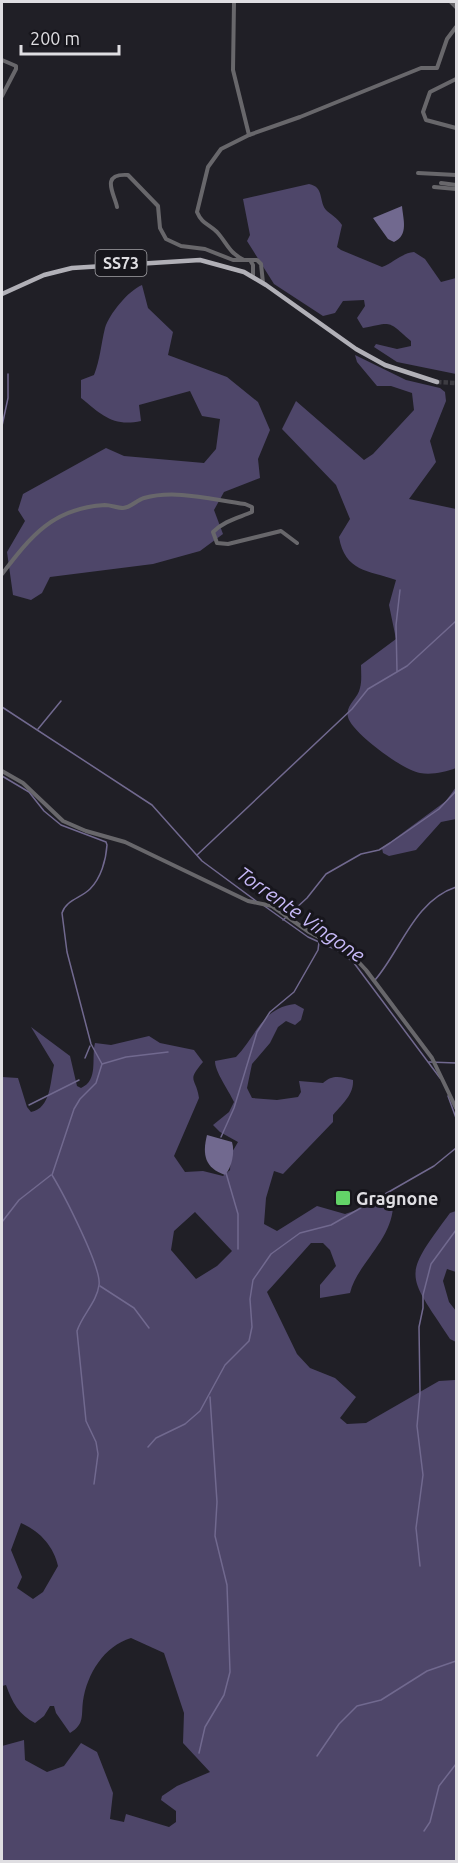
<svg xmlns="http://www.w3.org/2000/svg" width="458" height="1863" font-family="Ubuntu,sans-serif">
<rect width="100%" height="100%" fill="#201f26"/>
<g fill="#4e4669" fill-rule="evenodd">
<path d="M309,184c16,3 9,18 18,27 6,5 10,7 15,14l-5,22 4,3 41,17c11,-4 20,-14 32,-15l11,7 16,23 15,-4v96l-59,-12 -23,-15 2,-3 21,5 14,-3v-5c-24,-21 -18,-19 -48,-13l-6,-10 8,-12 -1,-6 -21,1 -8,12 -12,3 -49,-32 -27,-43 3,-6 -7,-36z"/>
<path d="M142,285l6,23 25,24 -5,23 59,22 31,25 12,28 -12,29 2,19 -36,14 -10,18 9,24 -23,17 -47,13 -103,13 -8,16 -11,7 -18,-5 -6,-43 18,-31 -7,-11 5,-16 83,-46 18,8 80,7 12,-14 4,-30 -18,-3 -12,-25 -51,14 2,16c-28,6 -39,-6 -60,-23v-18l13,-5c6,-15 7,-31 11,-47 5,-15 23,-37 37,-43z"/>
<path d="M355,355l51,25 34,8 5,4 1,9 -16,40 6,21 -27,37 47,10v259c-11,4 -24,7 -36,5 -16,-2 -69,-41 -72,-56 -3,-12 10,-18 12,-29 2,-7 1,-16 1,-23l35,-26 -7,-34 7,-25c-28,-10 -51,-8 -57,-43l11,-18 -14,-34 -54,-56 14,-28 68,59 9,-6 41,-44 -2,-17 -21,-7h-14l-20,-24z"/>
<path d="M456,787v32l-15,3 -25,28 -27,6 -6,-3 -1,-5 64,-47z"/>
<path d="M295,1004l9,5 -3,11 -6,5 -9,-4 -8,6 -8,16 -18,21 -5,24 5,10 25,2 21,-3 3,-5 -2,-11 24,2c10,-9 18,-6 30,-3 1,15 -12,25 -20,35v7l-50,52 -9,-3 -8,27 -2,26 13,7 40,-25 28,8 41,-14 7,7c-2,34 -36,57 -43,86l-30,5v-13l16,-19 -6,-16 -7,-7h-12l-44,49 30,62 13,14 25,10 21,19 -16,21 7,6 19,-1 73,-42 16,-1 1,4v477h-454v-115l22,-6 1,20 22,12 17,-6 17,-23 16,9 16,41 -3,26 14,3 2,-8 43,13 7,-5v-11l-15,-11 1,-4 15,-10 33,-14 -27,-29 1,-30 -20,-60 -33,-15c-27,8 -44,36 -48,63 -2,15 2,23 -13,32l-14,-20 -2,-7h-4l-6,10 -9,7c-16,-8 -23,-21 -29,-38l-4,1v-609l16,1 9,29 4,5c20,-4 19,-30 23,-47l-23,-38 39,29 7,30 4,2c18,-8 10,-30 14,-45l16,2 38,-9 11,7 34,7 9,12c-17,20 -7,15 -4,36l-25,58 11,16 18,-1 20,5 7,-6 1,-16 7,-12 -18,-10 -7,-7 16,-13 5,-10c-6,-13 -19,-30 -19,-41l21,-4c20,-21 27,-50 59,-53zM195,1212l37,39 -15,15 -21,13 -25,-29 3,-19zM21,1523c19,8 33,24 37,43l-15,26 -10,7 -16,-11 5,-11 -11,-27z"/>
<path d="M456,1211v61l-9,-3 -4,12 6,21 7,9v31l-6,-3c-44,-67 -48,-61 0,-126z"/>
</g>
<g fill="#71698f">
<path d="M402,206c1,13 7,29 -8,36l-6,-3 -15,-21z"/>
<path d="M207,1135l25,7c3,10 0,25 -7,33 -20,-7 -23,-20 -18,-40z"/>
</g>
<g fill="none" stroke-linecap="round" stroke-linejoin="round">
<g stroke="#71698f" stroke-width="1.5">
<path d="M2,426l6,-28v-24"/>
<path d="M397,671l-1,-46 4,-35"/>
<path d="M2,707l150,98 50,56 54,40"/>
<path d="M38,729l23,-28"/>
<path d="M2,776l27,16 15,19 17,14 45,17 1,3c-1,15 -6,33 -17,44 -9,9 -24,11 -28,24l5,39 24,92 11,20 -6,19 -16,16 -6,10 -22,66c11,18 50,93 47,110 -2,17 -17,30 -22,46l9,90 10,21 2,12 -4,30"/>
<path d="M197,855l155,-146 16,-20 39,-23 49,-45"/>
<path d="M263,905l45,32 33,15 13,11 86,115"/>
<path d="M283,920l24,-22 19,-24 35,-20 18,-4 11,-7 49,-34 17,-18"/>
<path d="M375,980c26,-30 39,-79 81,-93"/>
<path d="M85,1058l5,-12"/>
<path d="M429,1062l27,1"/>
<path d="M102,1064l24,-7 42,-5"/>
<path d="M448,1096l8,22"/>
<path d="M29,1105l50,-25"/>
<path d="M221,1137l13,-29 23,-76 13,-20 24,-20 24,-42 1,-8"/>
<path d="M226,1173l12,41v35"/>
<path d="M2,1222l17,-22 32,-25"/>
<path d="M100,1286l34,22 15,20"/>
<path d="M148,1447l8,-9 29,-14 15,-13 25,-46 24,-24 3,-14 -2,-28 3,-19 18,-26 29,-21 31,-8 103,-59 22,-18"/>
<path d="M420,1566l-4,-38 7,-53 -6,-49 3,-33 -1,-66 4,-19v-13l8,-31 25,-34"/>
<path d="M199,1753l6,-26 19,-32 6,-23 -3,-87 -12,-49 2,-34 -7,-105"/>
<path d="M317,1756l22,-32 18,-18 24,-6 46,-29 29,-10"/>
<path d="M424,1831l6,-9 9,-36 17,-22"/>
</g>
<path stroke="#3d3c42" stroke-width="4.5" stroke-dasharray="4.5 2" stroke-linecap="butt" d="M437,382l19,1"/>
<g stroke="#68676b" stroke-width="4">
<path d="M234,2l-1,68 16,65"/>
<path d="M451,2l5,5"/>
<path d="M2,60l14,6v3l-14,27"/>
<path d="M456,79l-26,13 -7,20 3,8 30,8"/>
<path d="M418,173l38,2"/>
<path d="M441,183l15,2"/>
<path d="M434,187l22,2"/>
<path d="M117,207c-2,-12 -18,-34 11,-32l30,31 2,22 6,11 15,7 24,3 28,11h24l4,4 2,19"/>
<path d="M244,260c-15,-7 -17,-17 -27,-28 -8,-8 -15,-8 -20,-20l11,-45 13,-18 28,-14 51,-18 121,-49h16l10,-29 9,-12"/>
<path d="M250,260l3,5v12"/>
<path d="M2,574c29,-38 51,-66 103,-69 6,0 12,3 18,3 7,0 14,-8 21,-10 32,-9 69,2 101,6l7,3v5c-14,6 -28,9 -39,20l4,11 11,1 53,-13 16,12"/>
<path d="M2,771l21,12 40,38 23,10 39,11 123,59 24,5 37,26 43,23 14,15 66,88 24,50"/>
</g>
<path stroke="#b1b0b7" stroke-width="4.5" d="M2,294l42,-19 28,-7 128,-8 44,12 22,13 90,64 29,16 52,17"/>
</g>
<rect fill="#63d468" stroke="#17161c" stroke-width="2" x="335" y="1190" width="16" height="16" rx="3"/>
<g text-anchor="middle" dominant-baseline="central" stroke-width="6" stroke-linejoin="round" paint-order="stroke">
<rect fill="#17161c" stroke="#a3a2a7" stroke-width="1.5" x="95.5" y="250" width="51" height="26" rx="4.5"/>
<g font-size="16" font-weight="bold" fill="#dfdee2">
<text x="121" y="263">SS73</text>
</g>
<g font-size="18" font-weight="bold" fill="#dfdee2" stroke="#17161c" text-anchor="start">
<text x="356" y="1198">Gragnone</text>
</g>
<g font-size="20" font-style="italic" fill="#c7b9f8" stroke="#17161c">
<text transform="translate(301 914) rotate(35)">Torrente Vingone</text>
</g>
</g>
<rect width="458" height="1863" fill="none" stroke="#dfdee2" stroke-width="6"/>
<path d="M21 45v9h98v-9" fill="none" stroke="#dfdee2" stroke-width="3"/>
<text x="30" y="45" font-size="18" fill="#dfdee2" stroke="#17161c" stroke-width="4.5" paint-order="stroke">200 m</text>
</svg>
